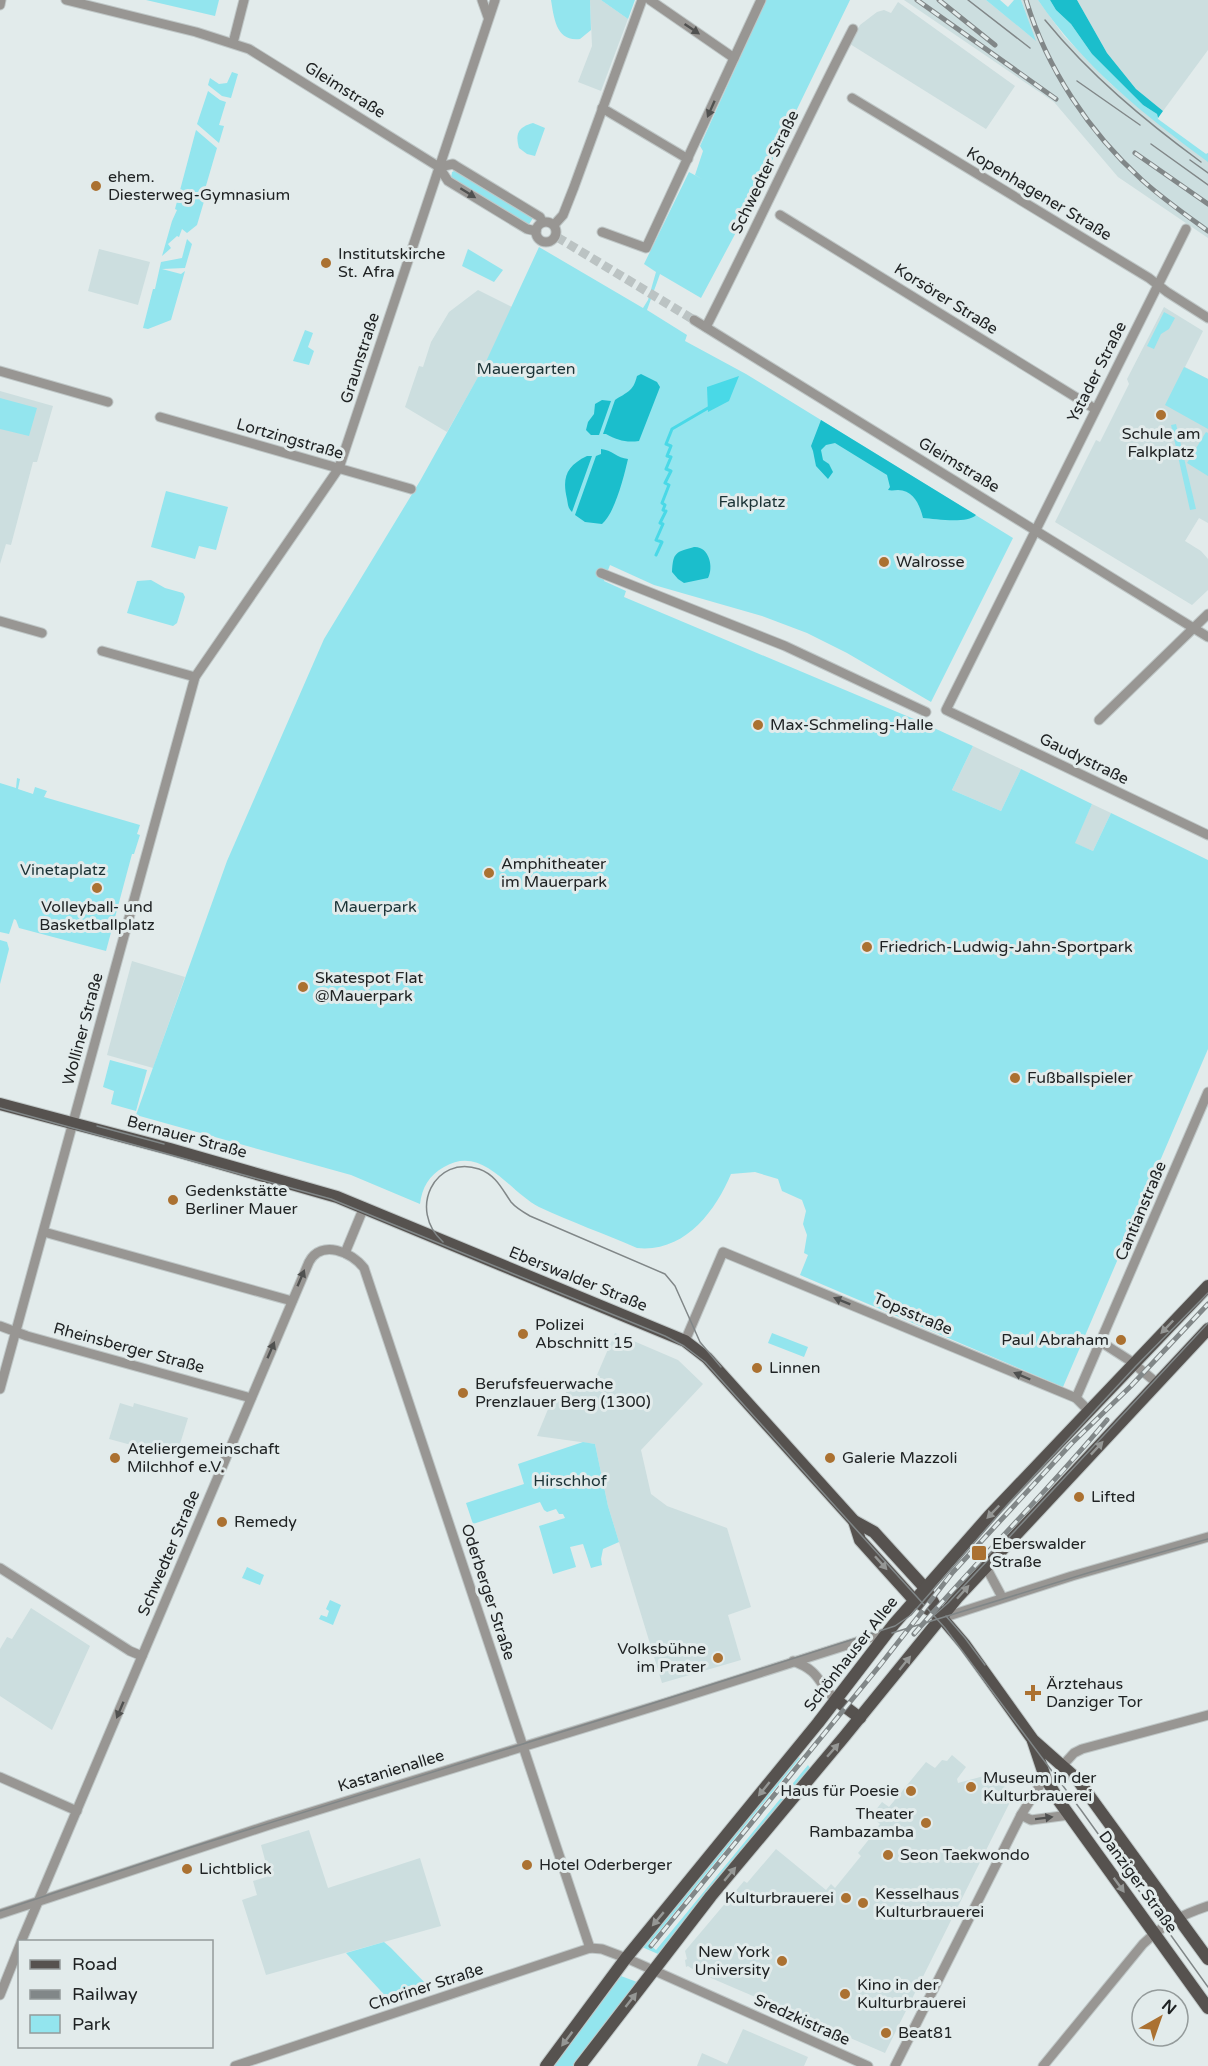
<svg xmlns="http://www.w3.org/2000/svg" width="1208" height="2066" font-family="'Varela Round',sans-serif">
<rect width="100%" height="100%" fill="#e2ebeb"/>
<g fill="#ccdedf">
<path d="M590,0h11l27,19 -27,72 -23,-9 14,-36z"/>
<path d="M904,0h82l49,40 -14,-40h17l26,36 47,48 44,37 51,33 2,-1v85l-90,-61 -64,-75z"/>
<path d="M1077,0h131v50l-45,61 -27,-22 -29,-36z"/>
<path d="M898,2l117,84 -29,43 -136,-85 10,-19 17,-13 7,-2 7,3z"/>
<path d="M99,249l51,13 -12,43 -50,-14z"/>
<path d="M478,290l34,17 -28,60 -37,65 -42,-25 14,-41 4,1 8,-25 18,-30z"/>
<path d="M1164,307l39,24 -18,36 23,12v144l-9,-5 -14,23 16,10 7,8v31l-16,15 -137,-83 41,-82 4,2 29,-58 -2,-5z"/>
<path d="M0,391l53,15 -16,56h-4l-22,83 -5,-1 -6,20z"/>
<path d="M973,746l48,23 -20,42 -49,-21z"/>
<path d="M1092,804l19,9 -18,38 -19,-8z"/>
<path d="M132,961l53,16 -32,91 -46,-13z"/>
<path d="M615,1333l63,27 25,24 -62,66 10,44 16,12 60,22 24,79 -23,8 13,45 -79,23 -54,-177 -13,-62 -58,-8 16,-39 10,3 8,-19 20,8z"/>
<path d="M120,1403l13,4 1,-4 54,15 -12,39 -67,-18z"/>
<path d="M31,1608l59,38 -38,84 -52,-34v-47l7,-12 5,2z"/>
<path d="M952,1755l14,12 -9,12 1,4 26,-7 31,16 -130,261 -188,-81 -9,-6 -2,1 -1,-7 2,-1 -2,-8 59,-70 3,2 29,-34 50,41 5,-6 4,4 26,-32 -3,-3 12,-15 -8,-5 5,-6 6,5 7,-8 -9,-8 11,-14 7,5 37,-45 9,6 7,-8 5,1z"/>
<path d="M309,1830l19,58 92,-30 21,68 -175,49 -24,-75 15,-5 -4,-14 16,-5 -2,-10 -3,-2 1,-4 -4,-15z"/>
<path d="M743,2029l65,28 -4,9h-107l5,-13 25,11z"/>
</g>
<g fill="#93e5ee">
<path d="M146,0h73l-4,16z"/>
<path d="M551,0h39l1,30 -11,9c-24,3 -26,-21 -29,-39z"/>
<path d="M601,0h34l-7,19z"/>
<path d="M766,0h84l-101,208 -48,90 -41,-24 -13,36 40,25 -2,6 61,33 267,164 -82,164 -84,-49 -40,-20 -45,-17 -108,-31 -44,-20 -6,16 22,10 -2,6 297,125 52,24 -21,44 49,21 20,-42 71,35 -17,39 18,8 18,-38 97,47v189l-145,338 -263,-112 8,-20 -4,-2 3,-18 -4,-11 3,-13 -4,-11 -20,-9 -4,-12 -23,-7 -24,2c-16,38 -47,79 -94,74 -32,-14 -66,-26 -98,-41 -31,-16 -56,-63 -95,-40 -15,8 -22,21 -24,37l-69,-29 -215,-60 91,-254 97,-222 96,-158 63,-113 56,-121 104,61 5,-8 8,-28 -12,-8 45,-92 13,7 -7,-4 8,-24 -3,-5z"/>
<path d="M986,0h14l8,7 6,-7h7l15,41z"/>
<path d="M1038,0h12l6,10 15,14 21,30 51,51 14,9 1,5 48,35 2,-1v9c-63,-46 -125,-96 -170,-162z"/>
<path d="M232,72l6,2 -7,24 -9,-2 -14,-11 2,-7 9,6 8,-1z"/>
<path d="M208,91l12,9 6,2 -7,23 5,1 -5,17 -22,-19z"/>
<path d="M533,123l12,5 -10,28 -8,-2 -8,-6c-4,-14 -1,-21 14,-25z"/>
<path d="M196,130l21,18 -14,48 2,2 -8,27 -10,8 -5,-4 -3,8 -2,-1 -9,8 3,4 -9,8 10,-35 5,-11 -2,-1z"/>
<path d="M456,170l75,45 2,3 -5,8 -77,-48 1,-6z"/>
<path d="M187,239l5,5 -7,24 -23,1 19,5 4,-3 -14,49 -23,9 -5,-1 10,-39h2l6,-27 21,-4z"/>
<path d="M468,249l35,21 -9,12 -32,-16z"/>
<path d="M1164,312l11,6 -6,11 -8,5 -7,15 -7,-3z"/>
<path d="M305,330l8,3 -5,14 6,4 -5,14 -16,-4z"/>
<path d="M1184,367l24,12v50l-43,-24z"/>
<path d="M0,398l37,10 -8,28 -29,-7z"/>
<path d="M1176,424l20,85 -6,1 -19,-85z"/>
<path d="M1206,432l2,1v43l-21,-13z"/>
<path d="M166,491l62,16 -12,43 -17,-4 -4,13 -44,-12z"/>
<path d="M151,580l14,8 18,5 2,4 -8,26 -4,3 -46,-13 10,-32z"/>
<path d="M17,778l3,1 -2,10 15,5 2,-7 12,4 -3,6 96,28 -3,9 3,1 -6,19h-2l-26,97 -87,-23 -3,-8 -2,-1 -5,15 -9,-2v-149l16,5z"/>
<path d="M0,940l7,2 2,7 -9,35z"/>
<path d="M110,1060l37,10 -11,41 -25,-7 3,-13 -11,-4z"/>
<path d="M772,1333l36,14 -4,10 -36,-14z"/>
<path d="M583,1442l12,2 13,62 11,36 -16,7 -2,10 1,6 -11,3 -8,-24 -13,3 6,20 -23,7 -14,-48 26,-8 -2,-4h-4l-3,-5 -9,3 -3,-2 -4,-8 -67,22 -7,-21 58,-19 -6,-20z"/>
<path d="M247,1567l17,8 -4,10 -18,-7z"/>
<path d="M330,1600l11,5 -8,20 -14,-6 2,-4 6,2 2,-6 -3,-2z"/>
<path d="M797,1756l3,2 -151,186 7,6 152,-185 2,3 -152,186 -16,-7z"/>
<path d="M384,1942l7,6 39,40 -40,13 -44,-48z"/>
<path d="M621,1976l16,6 -63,84h-21z"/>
</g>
<g fill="#1bbecc">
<path d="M1050,0h27l30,53 29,36 27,22 -5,7 -1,-4 -14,-9 -51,-51 -21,-30 -15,-14z"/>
<path d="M641,374l16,8 3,5 -21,54c-13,2 -22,-1 -33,-7h-3l12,-34c12,-8 18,-8 22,-24z"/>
<path d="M602,400l9,1 -12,34h-8l-5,-5 2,-8 6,-8 1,-10z"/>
<path d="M821,420l155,95c-9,9 -40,4 -53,3 -3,-12 -9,-28 -25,-28 -3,0 -6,1 -10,0l2,-3 -3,-12 -52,-32 -9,2 -5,5 2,10 6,4 4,8 -5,7 -12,-13 -3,-15 -2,-5z"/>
<path d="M601,449c11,1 16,9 27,10 -4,17 -13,54 -26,65l-17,-2 -10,-7 21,-59 5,-2z"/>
<path d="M587,456h5l-20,56c-4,-4 -4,-7 -5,-13 -5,-21 -1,-33 20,-43z"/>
<path d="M694,547c15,-1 20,20 14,31l-24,5 -6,-4 -6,-7c1,-20 4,-20 22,-25z"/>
</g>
<path fill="#49d9e7" d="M739,376l-10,25 -21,11 -1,-25z"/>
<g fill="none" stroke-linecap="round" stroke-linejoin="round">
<path stroke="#49d9e7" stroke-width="3" d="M656,555l6,-13 -6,-2 7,-16 -3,-1 6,-12 -3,-1 2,-5 -3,-2 7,-18 -4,-2 6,-12 -5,-2 5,-12 -4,-1 4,-10 -5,-2 6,-15 36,-21"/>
<path stroke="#bbc3c3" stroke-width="9" stroke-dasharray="9 4.5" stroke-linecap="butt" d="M557,237l137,83"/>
<defs>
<g id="minor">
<path d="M66,0l130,32 53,17 190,118 9,14 79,48 9,2"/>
<path d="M482,0l6,17"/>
<path d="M650,0l84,58"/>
<path d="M0,5l1,-5"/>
<path d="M233,43l11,-43"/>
<path d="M852,98l297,180 18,14 41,26"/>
<path d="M602,108l86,51"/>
<path d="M439,167l14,-3 3,2 84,51 2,5"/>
<path d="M780,215l315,194"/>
<circle cx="546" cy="232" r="10"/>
<path d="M554,225l9,-10 11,-28 68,-187"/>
<path d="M1186,229l-240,481 262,125"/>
<path d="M602,232l44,16 115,-248"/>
<path d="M694,320l514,317"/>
<path d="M706,327c50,-98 96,-199 147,-298"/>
<path d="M0,371l108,31"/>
<path d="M160,417l251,72"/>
<path d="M601,573l184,73 141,66"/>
<path d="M0,621l42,12"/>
<path d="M102,651l93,26"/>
<path d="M1099,720l109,-106"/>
<path d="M44,1232l248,69"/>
<path d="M345,1253l19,-46"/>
<path d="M0,1326l27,10 224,62"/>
<path d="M685,1341l38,-89 353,146 13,13"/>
<path d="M1101,1342l28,18 28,23"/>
<path d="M0,1389l195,-712 144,-209 156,-468"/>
<path d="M1076,1398l132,-306"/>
<path d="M986,1567l16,30"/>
<path d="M0,1568l130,83 12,5"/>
<path d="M942,1618l130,-42 136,-39"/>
<path d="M793,1661c29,11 23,21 43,39"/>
<path d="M1063,1765l11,-12 8,-4 126,-34"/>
<path d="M0,1777l77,34"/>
<path d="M1021,1815l10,5 38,-5"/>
<path d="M0,1914l269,-89 396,-122 223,-71"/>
<path d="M21,1942l288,-680c12,-23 43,-10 55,6l226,680"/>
<path d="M0,1995l20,-50"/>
<path d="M235,2066l355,-118 12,1 24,9 242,108"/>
<path d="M895,2066l126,-251 24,-38"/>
<path d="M1043,2066l100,-122c21,-20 38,-29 65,-38"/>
</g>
<g id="major">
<path d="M0,1104l170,45 167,48 348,144 22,17 147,163 20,11 51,56 17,30"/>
<path d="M854,1521l6,19 46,51 8,9 28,18 23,27 68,95 44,39 131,180"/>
<path d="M836,1700l24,18"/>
<path d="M1033,1741l12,36 14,24 149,207"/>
<path d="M546,2066l80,-108 192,-235 76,-99 95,-108 219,-230"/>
<path d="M580,2066l131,-170 133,-159 113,-139 251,-269"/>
</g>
</defs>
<use href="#minor" stroke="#bfc7c7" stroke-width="11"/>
<use href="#major" stroke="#bfc7c7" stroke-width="14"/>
<use href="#minor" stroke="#989693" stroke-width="9"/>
<use href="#major" stroke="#56524f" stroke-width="12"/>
<g stroke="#818788" stroke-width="1.5">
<path d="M968,0l62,48"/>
<path d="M1045,20c45,55 99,100 156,142"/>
<path d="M1077,81l63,44"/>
<path d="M1151,144l57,41"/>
<path d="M1190,160l18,13"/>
<path d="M0,1108l331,91 334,137 19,10 21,16 240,266 136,182 127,177"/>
<path d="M97,1126l67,18"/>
<path d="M443,1242c-36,-32 -8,-88 36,-73 17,6 23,20 32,33 5,6 12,10 19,14l135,58 10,12 25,56 21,25"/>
<path d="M946,1616l19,22 20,27"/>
<path d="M931,1618l17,-15 260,-280"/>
<path d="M892,1633l199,-61 117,-33"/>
<path d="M0,1911l189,-63 443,-138 263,-84 16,-11 97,-111 128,-138 72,-73"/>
</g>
<defs>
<g id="rail">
<path d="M917,0l139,99"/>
<path d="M939,0l56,45"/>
<path d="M1026,0c21,69 63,132 116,180 21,19 44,35 66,51"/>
<path d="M1135,153l73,51"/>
<path d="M914,1634c63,-73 131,-140 193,-214"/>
<path d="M651,1946l230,-282 72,-92 118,-128 60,-58 77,-82"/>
</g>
</defs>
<use href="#rail" stroke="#818788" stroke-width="5"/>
<use href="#rail" stroke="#e2ebeb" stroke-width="3" stroke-dasharray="9" stroke-linecap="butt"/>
</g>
<defs><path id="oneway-solid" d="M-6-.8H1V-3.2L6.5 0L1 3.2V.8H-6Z" transform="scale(1.5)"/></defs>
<g fill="#505150">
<use href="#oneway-solid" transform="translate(692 29) rotate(34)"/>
<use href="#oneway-solid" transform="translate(711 109) rotate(114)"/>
<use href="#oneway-solid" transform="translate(468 193) rotate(32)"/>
<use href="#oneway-solid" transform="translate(301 1278) rotate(-67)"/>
<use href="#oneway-solid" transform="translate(842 1301) rotate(-158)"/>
<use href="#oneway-solid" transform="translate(271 1350) rotate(-67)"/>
<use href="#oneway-solid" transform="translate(1022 1376) rotate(-157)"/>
<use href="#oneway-solid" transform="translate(120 1710) rotate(113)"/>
<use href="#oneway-solid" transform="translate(1044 1818) rotate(-7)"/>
</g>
<g fill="#959795">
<use href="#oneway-solid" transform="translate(1167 1327) rotate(134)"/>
<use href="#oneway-solid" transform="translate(1097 1448) rotate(-47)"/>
<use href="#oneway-solid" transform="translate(993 1512) rotate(134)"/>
<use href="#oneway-solid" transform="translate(881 1563) rotate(48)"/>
<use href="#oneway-solid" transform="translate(963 1592) rotate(-48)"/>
<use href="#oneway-solid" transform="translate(905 1663) rotate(-51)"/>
<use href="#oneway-solid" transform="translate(833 1750) rotate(-49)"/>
<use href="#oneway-solid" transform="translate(764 1789) rotate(129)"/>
<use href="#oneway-solid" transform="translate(730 1874) rotate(-50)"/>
<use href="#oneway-solid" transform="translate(1119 1885) rotate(54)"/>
<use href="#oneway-solid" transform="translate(658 1919) rotate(130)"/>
<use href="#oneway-solid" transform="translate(631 2000) rotate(-52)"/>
<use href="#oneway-solid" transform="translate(567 2039) rotate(127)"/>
</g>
<g fill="#ab7131" stroke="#e2ebeb" stroke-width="2">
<circle cx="96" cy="186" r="6"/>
<circle cx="326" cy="263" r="6"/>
<circle cx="1161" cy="415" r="6"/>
<circle cx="884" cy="562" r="6"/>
<circle cx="758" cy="725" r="6"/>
<circle cx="489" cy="873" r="6"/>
<circle cx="97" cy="888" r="6"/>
<circle cx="867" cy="947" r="6"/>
<circle cx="303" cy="987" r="6"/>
<circle cx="1015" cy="1078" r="6"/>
<circle cx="173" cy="1200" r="6"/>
<circle cx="523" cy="1334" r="6"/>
<circle cx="1121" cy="1340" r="6"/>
<circle cx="757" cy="1368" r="6"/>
<circle cx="463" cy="1393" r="6"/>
<circle cx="115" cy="1458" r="6"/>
<circle cx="830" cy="1458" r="6"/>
<circle cx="1079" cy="1497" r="6"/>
<circle cx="222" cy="1522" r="6"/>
<rect x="971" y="1545" width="16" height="16" rx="3"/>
<circle cx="718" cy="1658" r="6"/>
<path d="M1030 1684h6v6h6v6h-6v6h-6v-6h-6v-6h6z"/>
<circle cx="971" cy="1787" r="6"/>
<circle cx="911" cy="1791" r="6"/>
<circle cx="926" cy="1823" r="6"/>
<circle cx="888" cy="1855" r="6"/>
<circle cx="527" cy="1865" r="6"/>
<circle cx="187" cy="1869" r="6"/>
<circle cx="846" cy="1898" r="6"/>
<circle cx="863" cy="1903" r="6"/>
<circle cx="782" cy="1961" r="6"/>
<circle cx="845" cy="1994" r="6"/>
<circle cx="886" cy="2033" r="6"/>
</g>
<g text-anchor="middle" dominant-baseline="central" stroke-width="6" stroke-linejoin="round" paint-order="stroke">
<g font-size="16" fill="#202324" stroke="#e2ebeb">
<text transform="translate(345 90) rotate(32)">Gleimstraße</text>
<text transform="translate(765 172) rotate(-64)">Schwedter Straße</text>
<text transform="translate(1039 194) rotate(31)">Kopenhagener Straße</text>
<text transform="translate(946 299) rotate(32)">Korsörer Straße</text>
<text transform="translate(360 358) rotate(-72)">Graunstraße</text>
<text transform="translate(1097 372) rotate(-63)">Ystader Straße</text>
<text transform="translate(290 439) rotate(16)">Lortzingstraße</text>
<text transform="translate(959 465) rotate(31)">Gleimstraße</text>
<text transform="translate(1084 759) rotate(26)">Gaudystraße</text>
<text transform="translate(83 1029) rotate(-75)">Wolliner Straße</text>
<text transform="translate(187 1137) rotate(15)">Bernauer Straße</text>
<text transform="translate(1141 1211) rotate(-67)">Cantianstraße</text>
<text transform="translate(578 1279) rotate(22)">Eberswalder Straße</text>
<text transform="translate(913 1314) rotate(23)">Topsstraße</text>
<text transform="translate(129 1348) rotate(15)">Rheinsberger Straße</text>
<text transform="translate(169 1553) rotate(-67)">Schwedter Straße</text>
<text transform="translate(488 1592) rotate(72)">Oderberger Straße</text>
<text transform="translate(851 1654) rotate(-52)">Schönhauser Allee</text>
<text transform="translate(391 1771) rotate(-17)">Kastanienallee</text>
<text transform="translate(1138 1882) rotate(54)">Danziger Straße</text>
<text transform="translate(426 1987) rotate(-18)">Choriner Straße</text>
<text transform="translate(802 2020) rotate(24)">Sredzkistraße</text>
</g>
<g font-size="16" fill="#202324" stroke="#e2ebeb" text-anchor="start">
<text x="108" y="177">ehem.<tspan x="108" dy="18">Diesterweg-Gymnasium</tspan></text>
<text x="338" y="254">Institutskirche<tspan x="338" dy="18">St. Afra</tspan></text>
<text x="1161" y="434" text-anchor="middle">Schule am<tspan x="1161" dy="18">Falkplatz</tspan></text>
<text x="896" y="562">Walrosse</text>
<text x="770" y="725">Max-Schmeling-Halle</text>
<text x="501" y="864">Amphitheater<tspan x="501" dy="18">im Mauerpark</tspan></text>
<text x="97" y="907" text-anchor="middle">Volleyball- und<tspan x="97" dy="18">Basketballplatz</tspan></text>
<text x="879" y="947">Friedrich-Ludwig-Jahn-Sportpark</text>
<text x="315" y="978">Skatespot Flat<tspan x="315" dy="18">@Mauerpark</tspan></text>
<text x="1027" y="1078">Fußballspieler</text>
<text x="185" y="1191">Gedenkstätte<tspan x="185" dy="18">Berliner Mauer</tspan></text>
<text x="535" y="1325">Polizei<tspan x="535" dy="18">Abschnitt 15</tspan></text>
<text x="1109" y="1340" text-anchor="end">Paul Abraham</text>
<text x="769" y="1368">Linnen</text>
<text x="475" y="1384">Berufsfeuerwache<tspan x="475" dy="18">Prenzlauer Berg (1300)</tspan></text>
<text x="127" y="1449">Ateliergemeinschaft<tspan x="127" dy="18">Milchhof e.V.</tspan></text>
<text x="842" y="1458">Galerie Mazzoli</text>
<text x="1091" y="1497">Lifted</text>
<text x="234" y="1522">Remedy</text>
<text x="992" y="1544">Eberswalder<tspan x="992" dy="18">Straße</tspan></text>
<text x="706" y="1649" text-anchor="end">Volksbühne<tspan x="706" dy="18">im Prater</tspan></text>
<text x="1046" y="1684">Ärztehaus<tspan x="1046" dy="18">Danziger Tor</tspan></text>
<text x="983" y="1778">Museum in der<tspan x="983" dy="18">Kulturbrauerei</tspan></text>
<text x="899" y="1791" text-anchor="end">Haus für Poesie</text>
<text x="914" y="1814" text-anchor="end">Theater<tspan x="914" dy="18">Rambazamba</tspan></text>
<text x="900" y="1855">Seon Taekwondo</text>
<text x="539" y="1865">Hotel Oderberger</text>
<text x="199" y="1869">Lichtblick</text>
<text x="875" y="1894">Kesselhaus<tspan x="875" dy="18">Kulturbrauerei</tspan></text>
<text x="834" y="1898" text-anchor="end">Kulturbrauerei</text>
<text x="770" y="1952" text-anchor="end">New York<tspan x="770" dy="18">University</tspan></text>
<text x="857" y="1985">Kino in der<tspan x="857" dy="18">Kulturbrauerei</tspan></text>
<text x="898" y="2033">Beat81</text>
</g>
<g font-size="16" fill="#1b3336" stroke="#e2ebeb">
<text x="526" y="369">Mauergarten</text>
<text x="752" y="502">Falkplatz</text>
<text x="63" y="870">Vinetaplatz</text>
<text x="375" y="907">Mauerpark</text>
<text x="570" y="1481">Hirschhof</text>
</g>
</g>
<rect x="18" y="1940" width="195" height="108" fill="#e2ebeb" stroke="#949b9b" stroke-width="1.5"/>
<rect x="30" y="1960" width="30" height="9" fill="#56524f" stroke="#949b9b" stroke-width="1.5"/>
<text x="72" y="1970" font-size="18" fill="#202324">Road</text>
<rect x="30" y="1990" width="30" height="9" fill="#818788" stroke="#949b9b" stroke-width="1.5"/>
<text x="72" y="2000" font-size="18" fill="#202324">Railway</text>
<rect x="30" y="2015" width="30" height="18" fill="#93e5ee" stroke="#949b9b" stroke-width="1.5"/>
<text x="72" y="2030" font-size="18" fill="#202324">Park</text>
<g transform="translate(1160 2018) rotate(40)"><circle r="28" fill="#e2ebeb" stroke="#949b9b" stroke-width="1.5"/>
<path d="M0-4.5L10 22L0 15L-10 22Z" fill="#ab7131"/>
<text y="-9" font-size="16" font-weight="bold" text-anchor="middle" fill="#202324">N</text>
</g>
</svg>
